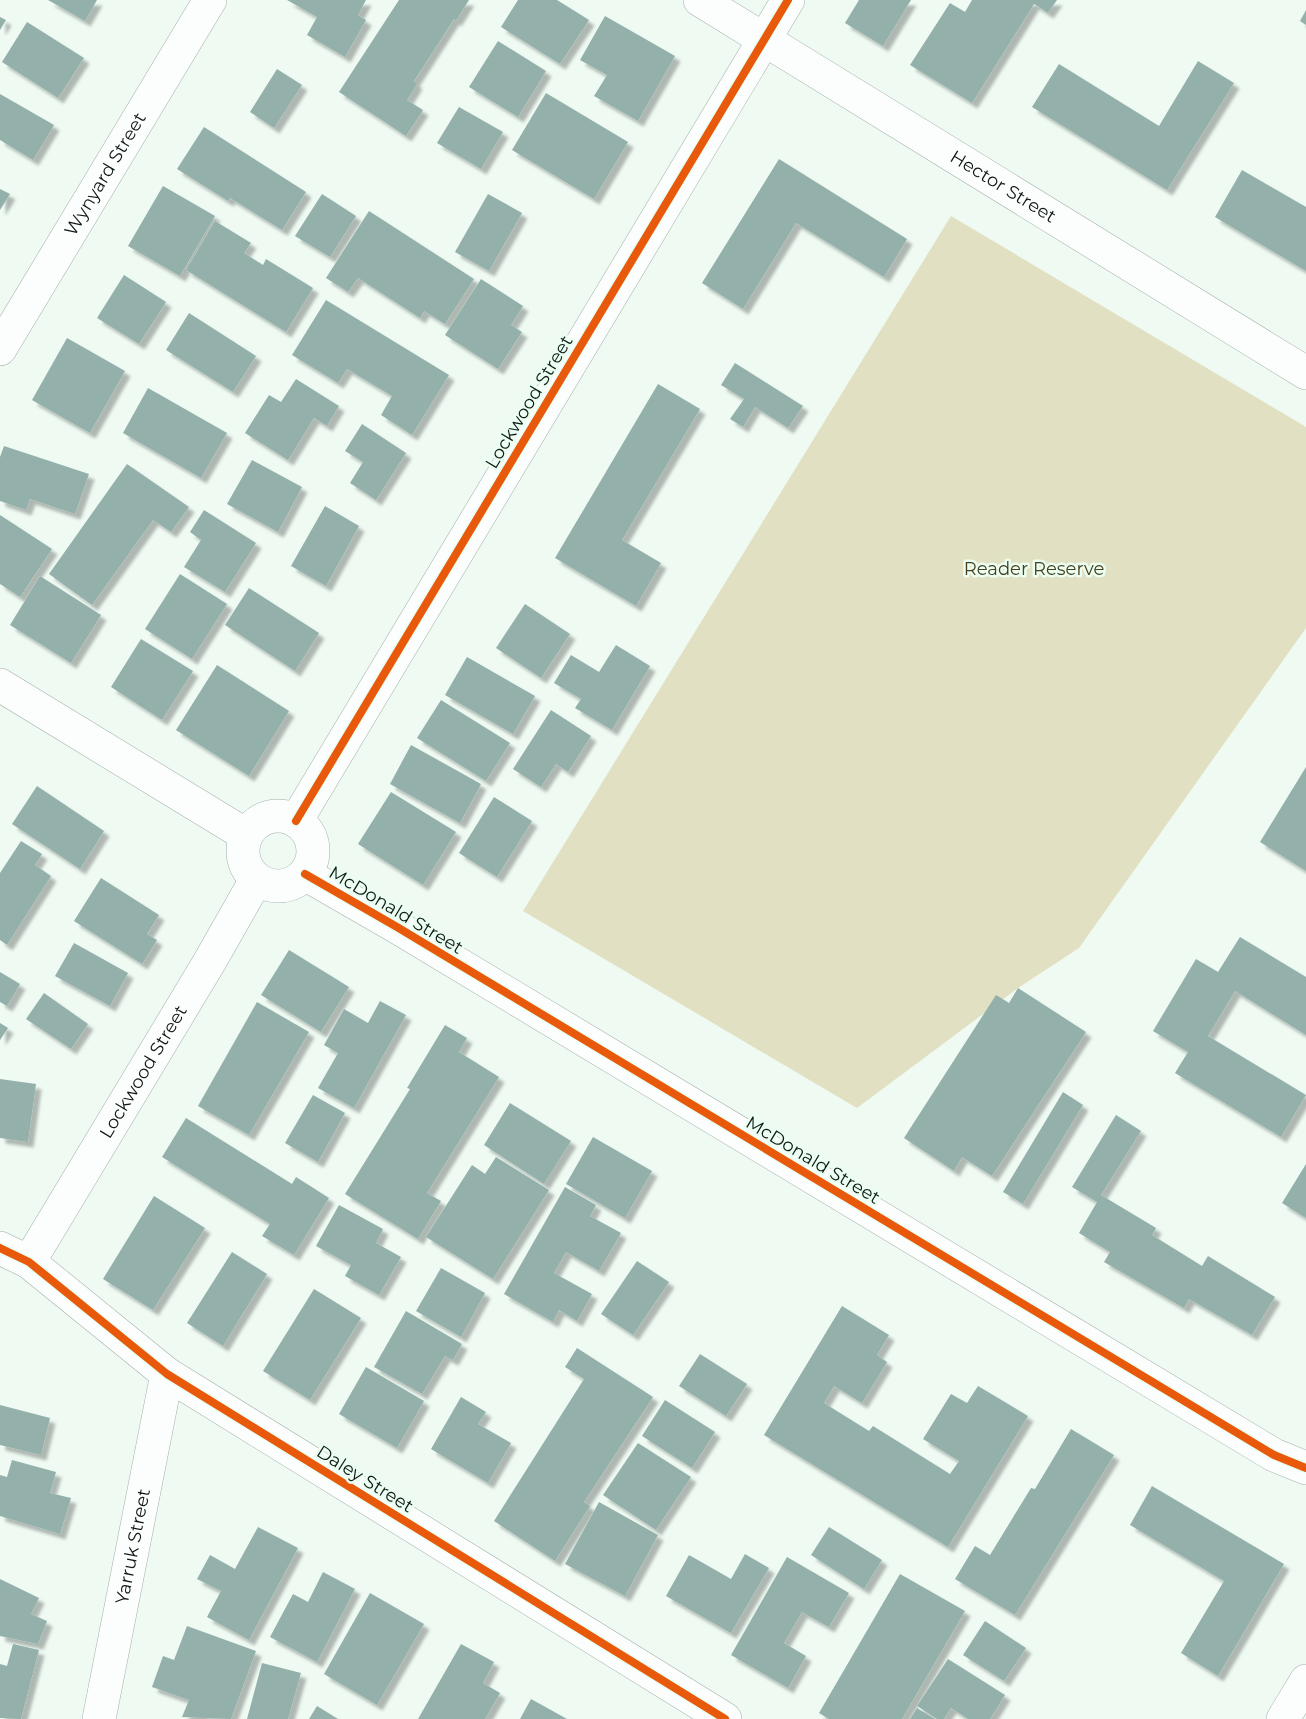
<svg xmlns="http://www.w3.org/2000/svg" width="1306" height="1719" font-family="Montserrat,sans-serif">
<defs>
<filter id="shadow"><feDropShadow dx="5.5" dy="5.5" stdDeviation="1.5" flood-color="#0004"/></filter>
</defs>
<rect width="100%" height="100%" fill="#eefaf2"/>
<path fill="#e2e0c2" d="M951,216l355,211v201l-227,320 -61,40 -161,120 -334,-197z"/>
<g fill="#93b0ab" filter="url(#shadow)">
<path d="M48,0h49l-12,21z"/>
<path d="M287,0h79l-8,15 8,5 -21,37 -38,-22 10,-18z"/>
<path d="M399,0h70l-13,21 -2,-2 -40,62 3,3 -10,16 16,10 -17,26 -67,-44z"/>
<path d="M518,0h39l32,20 -29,44 -59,-37z"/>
<path d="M859,0h52l-28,46 -38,-23z"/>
<path d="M972,0h85l-9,13 -14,-9 -62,99 -62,-38 40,-62 15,9z"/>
<path d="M1306,10v15l-6,-4z"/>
<path d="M605,16l70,40 -37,65 -44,-25 13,-21 -27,-15z"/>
<path d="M0,17l6,3 -6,10z"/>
<path d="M27,22l57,36 -26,40 -56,-36z"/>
<path d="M498,41l48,30 -28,46 -49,-30z"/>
<path d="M1198,61l36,22 -67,107 -135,-83 27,-43 100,62z"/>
<path d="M277,69l25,16 -28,43 -24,-16z"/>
<path d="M546,93l82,49 -34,57 -82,-49z"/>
<path d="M0,94l54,31 -21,35 -33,-20z"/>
<path d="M459,107l44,25 -22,37 -44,-26z"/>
<path d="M204,127l102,65 -24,38 -52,-32 -2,3 -51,-32z"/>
<path d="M779,159l128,80 -23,38 -88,-54 -53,86 -41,-26z"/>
<path d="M1242,170l64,37v64l-91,-54z"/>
<path d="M163,186l52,30 -35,60 -52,-30z"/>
<path d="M0,189l10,5 -10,16z"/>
<path d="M322,194l34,22 -26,41 -35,-21z"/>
<path d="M488,194l34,19 -33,58 -34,-19z"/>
<path d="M369,211l105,68 -29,45 -21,-13 -4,7 -62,-40 -10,14 -22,-14z"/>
<path d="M215,221l36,22 -7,10 19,12 3,-6 47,29 -27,44 -100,-62z"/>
<path d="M124,275l42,27 -27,42 -42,-26z"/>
<path d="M481,279l42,27 -12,19 11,7 -24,37 -53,-34z"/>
<path d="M326,300l123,75 -37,60 -31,-20 11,-19 -45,-27 -9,14 -46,-28z"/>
<path d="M189,313l67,43 -23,36 -67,-42z"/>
<path d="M67,338l58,33 -35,62 -58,-33z"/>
<path d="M735,363l68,43 -15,22 -33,-21 -12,20 -13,-8 14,-20 -23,-14z"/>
<path d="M296,379l43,27 -12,20 -13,-8 -26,42 -43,-27 24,-38 12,7z"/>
<path d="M658,384l42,25 -78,131 39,23 -25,43 -81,-48z"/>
<path d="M148,388l79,45 -26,45 -78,-45z"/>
<path d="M362,424l44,29 -30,47 -26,-17 13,-21 -18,-11z"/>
<path d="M4,446l85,28 -14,40 -45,-15 -4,11 -26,-9v-44z"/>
<path d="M252,460l50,27 -24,45 -51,-28z"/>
<path d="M127,464l62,43 -18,25 -18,-12 -61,85 -43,-31z"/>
<path d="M325,506l34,20 -33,60 -35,-20z"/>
<path d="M204,510l52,33 -31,49 -41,-25 17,-27 -11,-8z"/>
<path d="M0,515l52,34 -32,48 -20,-13z"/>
<path d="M180,574l47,30 -35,55 -47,-30z"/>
<path d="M40,576l61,39 -30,48 -61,-38z"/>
<path d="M249,588l70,45 -24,38 -70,-46z"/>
<path d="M525,604l45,30 -29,44 -45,-30z"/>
<path d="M141,639l52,32 -31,49 -51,-33z"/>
<path d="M616,645l34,21 -38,64 -37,-22 6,-9 -27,-16 17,-28 28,17z"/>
<path d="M467,657l68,39 -22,38 -68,-39z"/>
<path d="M217,665l72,46 -40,65 -73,-46z"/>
<path d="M441,700l69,43 -24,38 -69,-43z"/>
<path d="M551,710l40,26 -23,36 -12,-8 -15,23 -28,-18z"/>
<path d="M411,745l70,39 -21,39 -70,-39z"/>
<path d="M1306,767v104l-46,-29z"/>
<path d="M37,786l67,45 -24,38 -68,-45z"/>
<path d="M391,792l65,40 -33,53 -65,-41z"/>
<path d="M494,797l38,24 -35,56 -38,-24z"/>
<path d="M21,841l21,13 -7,11 16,11 -44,69 -7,-5v-67z"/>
<path d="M101,878l58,37 -12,19 10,6 -15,24 -68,-43z"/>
<path d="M1240,937l66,40v58l-71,-44 -27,45 98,59 -25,42 -106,-64 13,-21 -35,-21 43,-72 22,13z"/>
<path d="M74,943l54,30 -18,33 -55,-30z"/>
<path d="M289,950l60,37 -28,45 -60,-37z"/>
<path d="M0,972l20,12 -13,22 -7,-4z"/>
<path d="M1018,988l68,44 -94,144 -30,-19 -8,14 -50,-33 92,-143 13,8z"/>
<path d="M44,993l44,31 -17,25 -45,-30z"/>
<path d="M380,1001l26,14 -52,93 -36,-20 20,-35 -14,-8 20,-36 24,14z"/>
<path d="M257,1002l52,30 -60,103 -51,-29z"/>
<path d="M0,1023l8,5 -8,12z"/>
<path d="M445,1025l22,13 -8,14 40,25 -72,116 14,8 -23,38 -73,-45 65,-105 -3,-1z"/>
<path d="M0,1079l36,5 -8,58 -28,-4z"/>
<path d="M1063,1092l20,13 -60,99 -20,-12z"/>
<path d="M313,1095l32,18 -27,49 -33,-19z"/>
<path d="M510,1103l61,38 -27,43 -60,-39z"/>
<path d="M1116,1115l25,16 -40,64 55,33 -4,7 50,31 6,-10 67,41 -23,38 -63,-36 -5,9 -80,-46 6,-10 -31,-19 18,-31 -25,-15z"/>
<path d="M186,1118l106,66 4,-7 33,21 -35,57 -32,-19 8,-12 -108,-67z"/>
<path d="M593,1137l59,34 -27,47 -59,-34z"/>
<path d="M496,1157l53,33 -56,89 -67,-42 46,-72 13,9z"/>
<path d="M1306,1164v54l-24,-15z"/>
<path d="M565,1187l31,18 -6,11 31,17 -22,38 -33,-19 -12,21 38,21 -15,27 -18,-11 -6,12 -49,-28z"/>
<path d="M154,1196l51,32 -52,82 -50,-31z"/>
<path d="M339,1205l44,24 -7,14 25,14 -22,38 -34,-19 6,-11 -35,-19z"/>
<path d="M232,1252l35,22 -44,72 -36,-23z"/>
<path d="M637,1261l32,21 -36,53 -32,-21z"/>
<path d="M441,1268l44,25 -24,44 -45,-26z"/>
<path d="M314,1289l47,29 -51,82 -47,-29z"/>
<path d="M842,1306l47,29 -12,20 10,7 -25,41 -28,-17 -10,17 45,28 4,-5 77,48 9,-13 -36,-22 28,-45 16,9 11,-17 50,30 -80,131 -184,-112z"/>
<path d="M406,1311l56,33 -9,16 -8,-4 -23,38 -48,-27z"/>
<path d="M577,1348l76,49 -69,105 6,4 -35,55 -61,-40 90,-142 -19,-12z"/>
<path d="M700,1354l47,30 -21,32 -47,-30z"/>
<path d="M366,1367l58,34 -27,47 -58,-34z"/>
<path d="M461,1397l25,15 -8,12 33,19 -23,40 -57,-34z"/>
<path d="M665,1400l50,32 -23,36 -50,-32z"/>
<path d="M0,1405l50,13 -9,37 -41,-10z"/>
<path d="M1071,1429l43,26 -99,160 -60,-36 20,-33 15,9 41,-67 4,1z"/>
<path d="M638,1443l53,34 -35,53 -53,-35z"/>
<path d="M12,1460l44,12 -6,21 21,5 -11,36 -60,-18v-41l7,2z"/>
<path d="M1152,1486l132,78 -66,112 -37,-23 43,-72 -94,-56z"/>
<path d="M599,1502l59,33 -33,61 -60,-32z"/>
<path d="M258,1527l40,21 -49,92 -42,-23 14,-26 -24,-12 13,-24 25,14z"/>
<path d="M829,1527l53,33 -18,29 -53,-34z"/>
<path d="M745,1554l24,14 -38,65 -65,-37 23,-41 42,24z"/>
<path d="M787,1557l62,36 -20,34 -27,-15 -18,31 22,13 -18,32 -57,-33z"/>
<path d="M323,1572l32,17 -38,73 -47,-25 23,-43 15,8z"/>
<path d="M900,1574l65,37 -63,108h-73l-10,-6z"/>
<path d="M0,1579l39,19 -8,16 16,7 -9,23 -38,-8z"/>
<path d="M370,1593l54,31 -47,81 -53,-31z"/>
<path d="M985,1621l41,27 -22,33 -41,-26z"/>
<path d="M187,1626l69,25 -25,68 -49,-2 7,-17 -37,-13 11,-31 11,4z"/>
<path d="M13,1644l26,6 -18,69 -21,-1v-54l7,2z"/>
<path d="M461,1644l33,18 -11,21 17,10 -15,26h-67z"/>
<path d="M948,1659l57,36 -15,24h-22l-17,-11 -7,11h-7l-20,-13z"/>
<path d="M262,1663l39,10 -13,46h-41z"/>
<path d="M531,1699l36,20h-47z"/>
<path d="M317,1706l21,13h-29z"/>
<path d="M917,1708l18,11h-25z"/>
</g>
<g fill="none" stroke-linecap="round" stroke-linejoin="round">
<defs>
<g id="minor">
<path id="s1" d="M700,0l606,373"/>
<path id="s2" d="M0,349l210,-349"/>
<path d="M0,685l246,150"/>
<circle cx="278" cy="851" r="35"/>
<path d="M296,821l492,-821"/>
<path d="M305,874l92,53 877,528 32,13"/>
<path d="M0,1248l29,14 138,112 558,345"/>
<path id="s3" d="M29,1262l181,-301 46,-81"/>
<path id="s4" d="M99,1719l68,-345"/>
</g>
<path id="secondary" d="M1283,1719l23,-38"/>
</defs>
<use href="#minor" stroke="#a5afa9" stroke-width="34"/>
<use href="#secondary" stroke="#a5afa9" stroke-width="34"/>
<use href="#minor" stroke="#fcfefd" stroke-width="33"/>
<use href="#secondary" stroke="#fcfefd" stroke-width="33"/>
<defs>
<g id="cycleway">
<path d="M296,821l492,-821"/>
<path d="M305,874l92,53 877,528 32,13"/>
<path d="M0,1248l29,14 138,112 558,345"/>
</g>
</defs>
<use href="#cycleway" stroke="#eafef1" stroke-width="11"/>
<use href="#cycleway" stroke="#e8590c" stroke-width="8"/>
</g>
<g text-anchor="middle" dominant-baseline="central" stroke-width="5" stroke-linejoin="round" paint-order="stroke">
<g font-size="18" fill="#0f1812" stroke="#eafef1">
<text stroke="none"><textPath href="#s2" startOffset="204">Wynyard Street</textPath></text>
<text stroke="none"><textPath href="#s1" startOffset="356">Hector Street</textPath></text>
<text transform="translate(529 402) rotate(-59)">Lockwood Street</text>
<text transform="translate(396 910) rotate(31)">McDonald Street</text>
<text stroke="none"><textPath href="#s3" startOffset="222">Lockwood Street</textPath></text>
<text transform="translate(813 1160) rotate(31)">McDonald Street</text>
<text transform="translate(365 1479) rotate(32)">Daley Street</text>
<text stroke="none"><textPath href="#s4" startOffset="176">Yarruk Street</textPath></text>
</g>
<g font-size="18" fill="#493f1d" stroke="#eafef1">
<text x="1034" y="569">Reader Reserve</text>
</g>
</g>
</svg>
